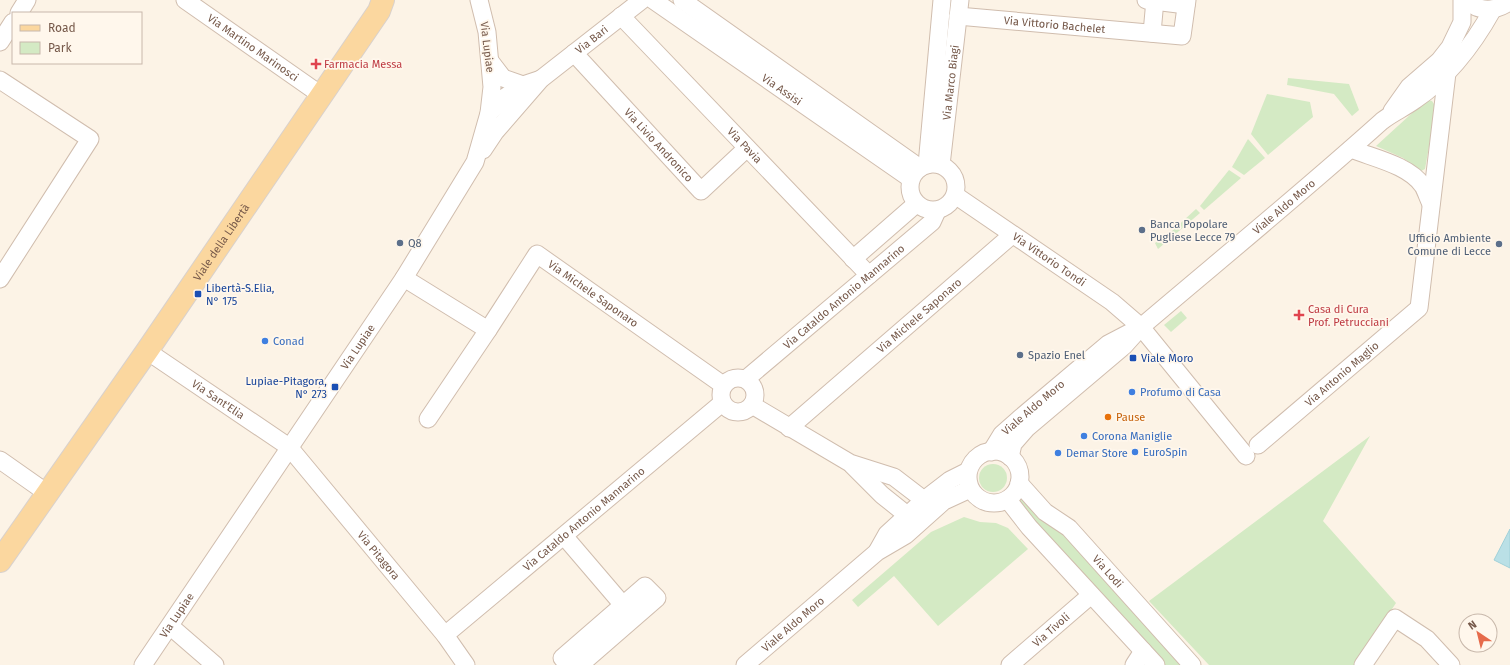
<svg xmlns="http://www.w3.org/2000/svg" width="1510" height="665" font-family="'Fira Sans',sans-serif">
<rect width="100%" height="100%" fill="#fcf3e6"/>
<g fill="#d4eac4">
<path d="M1288,78l61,6 10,26 -7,6 -18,-22 -47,-9z"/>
<path d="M1267,94l43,8 3,15 -45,38 -17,-21z"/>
<path d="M1428,100l4,1 4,6 -11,62 -4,2 -18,-13 -27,-12 46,-42z"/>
<path d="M1248,139l17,19 -21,17 -12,-8z"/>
<path d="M1229,170l12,8 -37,32 -4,-4z"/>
<path d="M1196,209l4,4 -42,36 -3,-6 16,-11z"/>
<path d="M1181,311l6,7 -16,14 -7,-7z"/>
<path d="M1370,436l-47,85 73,82 -41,62h-146l-60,-64z"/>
<circle cx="993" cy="478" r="14"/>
<path d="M1022,496l43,39 118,130h-18l-130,-140 -16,-24z"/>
<path d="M964,517l16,5 16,1 12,5 20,21 -90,77 -44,-50 -36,31 -6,-7 79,-68z"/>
</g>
<path fill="#bae0e6" stroke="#a0d0d8" d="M1510,529v39l-16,-8z"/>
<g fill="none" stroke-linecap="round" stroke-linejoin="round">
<defs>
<g id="minor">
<path id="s1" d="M185,0l136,95"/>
<path id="s2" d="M653,0l258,179"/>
<path d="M682,0l238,168"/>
<path d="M1146,0l40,5"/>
<path d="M1467,0c11,13 31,11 43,1"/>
<path d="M19,13l8,-13"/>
<path id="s3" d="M621,16l248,259"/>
<path id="s4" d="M958,16l224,20 5,-36"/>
<path d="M1152,33l3,-33"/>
<path d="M0,42l13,-20"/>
<path id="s5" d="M574,53l127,138 46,-43"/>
<path d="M490,61l13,17 20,7 18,-6"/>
<path d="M0,80l90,59 -90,140"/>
<path d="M1392,111l17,-24 30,-26 11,-14 12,-25v-22"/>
<path d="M489,113l16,-16 18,-12"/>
<path d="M1351,149c22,9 58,16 72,37 3,5 5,12 8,18"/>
<path id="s6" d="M483,150l12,-18 46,-53 101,-79"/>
<circle cx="933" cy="187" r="23"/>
<path d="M927,165l15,-165"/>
<path id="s7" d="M941,165l19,-165"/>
<path id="s8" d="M955,195l157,107 29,25 105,129"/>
<path d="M853,259l63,-55"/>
<path id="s9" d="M404,278l84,52 49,-76 186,131"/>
<path id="s10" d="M147,351l142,96 156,188 21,30"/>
<circle cx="738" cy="395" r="17"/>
<path id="s11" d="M746,379l186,-157 5,-11"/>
<path d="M752,405l98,58 44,14 30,23"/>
<path d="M428,419l60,-89"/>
<path id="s12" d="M789,428l223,-193"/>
<path id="s13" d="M1258,445l161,-137 28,-235"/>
<circle cx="994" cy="477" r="26"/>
<path id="s14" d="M991,452l11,-18 17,-15 89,-75 23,-12"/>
<path id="s15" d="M1010,457l3,-13 14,-16 97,-82 17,-19c80,-68 162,-135 241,-206 10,-8 22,-13 33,-21 34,-23 58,-55 78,-91"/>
<path d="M0,460l47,33"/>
<path d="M852,465l30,30 25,20"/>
<path id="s16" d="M1019,483l26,29 24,16 123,137"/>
<path d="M1008,500l21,27 127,138"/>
<path d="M564,536l59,69"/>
<path d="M878,550l9,-16 37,-34 26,-20 18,-9"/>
<path d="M170,626l45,39"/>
<path id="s17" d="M445,635l277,-232"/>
<path id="s18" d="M143,665l261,-387 71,-116 14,-49 3,-26 -5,-55 -8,-32"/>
<path d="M569,665l-7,-7 83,-72 12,12 -77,67"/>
<path id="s19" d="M745,665l132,-113 29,-17 38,-34 26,-12"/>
<path id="s20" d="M1010,665l81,-70"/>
<path d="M1134,665l9,-14"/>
<path d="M1363,665l32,-47 32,21 24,26"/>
</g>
<g id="major">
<path id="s21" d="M0,561l147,-210 232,-340 4,-11"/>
</g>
</defs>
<use href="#minor" stroke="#d0bdae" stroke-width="19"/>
<use href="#major" stroke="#d9d1cc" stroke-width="24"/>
<use href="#minor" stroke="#fff" stroke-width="17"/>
<use href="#major" stroke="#fbd79f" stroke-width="22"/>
</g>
<g fill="#e0444e" stroke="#fff7ec" stroke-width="1.5">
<path d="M314 58h4v4h4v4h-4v4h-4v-4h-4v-4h4z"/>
<path d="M1297 309h4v4h4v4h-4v4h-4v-4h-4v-4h4z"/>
</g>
<g fill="#5c6f8a" stroke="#fff7ec" stroke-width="1.5">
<circle cx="1142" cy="230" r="4"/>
<circle cx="400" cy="243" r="4"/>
<circle cx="1499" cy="244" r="4"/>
<circle cx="1020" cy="355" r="4"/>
</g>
<g fill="#1a4fb4" stroke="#fff7ec" stroke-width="1.5">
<rect x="194" y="290" width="8" height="8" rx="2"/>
<rect x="1129" y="354" width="8" height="8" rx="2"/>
<rect x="331" y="383" width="8" height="8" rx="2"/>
</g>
<g fill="#3f7fe0" stroke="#fff7ec" stroke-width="1.5">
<circle cx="265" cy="341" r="4"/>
<circle cx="1132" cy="392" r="4"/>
<circle cx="1084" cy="436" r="4"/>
<circle cx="1135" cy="452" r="4"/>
<circle cx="1058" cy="453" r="4"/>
</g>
<circle fill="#e8710a" stroke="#fff7ec" stroke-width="1.5" cx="1108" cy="417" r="4"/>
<g text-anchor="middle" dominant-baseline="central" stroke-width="3.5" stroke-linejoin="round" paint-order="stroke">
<g font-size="11" fill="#76594a" stroke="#fff7ec">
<text stroke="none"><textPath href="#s4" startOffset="97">Via Vittorio Bachelet</textPath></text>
<text stroke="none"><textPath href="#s6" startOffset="156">Via Bari</textPath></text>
<text transform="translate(487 47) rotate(83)">Via Lupiae</text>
<text stroke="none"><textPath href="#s1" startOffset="83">Via Martino Marinosci</textPath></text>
<text stroke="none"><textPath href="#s7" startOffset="83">Via Marco Biagi</textPath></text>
<text stroke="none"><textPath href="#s2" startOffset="157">Via Assisi</textPath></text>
<text stroke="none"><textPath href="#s5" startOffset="125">Via Livio Andronico</textPath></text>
<text stroke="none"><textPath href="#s3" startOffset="179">Via Pavia</textPath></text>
<text stroke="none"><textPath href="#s15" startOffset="374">Viale Aldo Moro</textPath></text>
<text stroke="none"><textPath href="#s21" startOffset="388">Viale della Libertà</textPath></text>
<text stroke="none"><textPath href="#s8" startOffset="114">Via Vittorio Tondi</textPath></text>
<text stroke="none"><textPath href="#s9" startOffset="258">Via Michele Saponaro</textPath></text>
<text stroke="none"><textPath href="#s11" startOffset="128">Via Cataldo Antonio Mannarino</textPath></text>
<text stroke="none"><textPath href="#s12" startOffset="172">Via Michele Saponaro</textPath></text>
<text stroke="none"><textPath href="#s18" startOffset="384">Via Lupiae</textPath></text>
<text stroke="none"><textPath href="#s13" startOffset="110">Via Antonio Maglio</textPath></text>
<text stroke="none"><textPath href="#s10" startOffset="86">Via Sant'Elia</textPath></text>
<text stroke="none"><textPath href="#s14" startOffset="62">Viale Aldo Moro</textPath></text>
<text stroke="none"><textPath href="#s17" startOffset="181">Via Cataldo Antonio Mannarino</textPath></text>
<text stroke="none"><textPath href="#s10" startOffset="312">Via Pitagora</textPath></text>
<text stroke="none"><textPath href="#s16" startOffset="126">Via Lodi</textPath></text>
<text stroke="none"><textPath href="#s18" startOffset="60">Via Lupiae</textPath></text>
<text stroke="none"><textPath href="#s19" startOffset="63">Viale Aldo Moro</textPath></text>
<text stroke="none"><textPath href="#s20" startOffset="54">Via Tivoli</textPath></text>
</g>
<g font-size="11" fill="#be3a42" stroke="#fff7ec" text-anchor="start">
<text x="324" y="64">Farmacia Messa</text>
<text x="1308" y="309">Casa di Cura<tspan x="1308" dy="13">Prof. Petrucciani</tspan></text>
</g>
<g font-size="11" fill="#4e5e75" stroke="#fff7ec" text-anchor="start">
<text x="1150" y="224">Banca Popolare<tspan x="1150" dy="13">Pugliese Lecce 79</tspan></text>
<text x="1491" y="238" text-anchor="end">Ufficio Ambiente<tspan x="1491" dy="13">Comune di Lecce</tspan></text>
<text x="408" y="243">Q8</text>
<text x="1028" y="355">Spazio Enel</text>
</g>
<g font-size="11" fill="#164399" stroke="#fff7ec" text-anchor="start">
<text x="206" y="288">Libertà-S.Elia,<tspan x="206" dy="13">N° 175</tspan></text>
<text x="1141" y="358">Viale Moro</text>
<text x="327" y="381" text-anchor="end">Lupiae-Pitagora,<tspan x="327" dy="13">N° 273</tspan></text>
</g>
<g font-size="11" fill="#366cbe" stroke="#fff7ec" text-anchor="start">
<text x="273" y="341">Conad</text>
<text x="1140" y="392">Profumo di Casa</text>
<text x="1092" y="436">Corona Maniglie</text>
<text x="1143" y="452">EuroSpin</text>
<text x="1066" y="453">Demar Store</text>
</g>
<g font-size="11" fill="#c56008" stroke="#fff7ec" text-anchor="start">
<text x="1116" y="417">Pause</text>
</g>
</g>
<rect x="12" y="12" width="130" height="52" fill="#fff7ec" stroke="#c8b8ab"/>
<rect x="20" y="25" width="20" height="6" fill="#fbd79f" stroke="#c8b8ab"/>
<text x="48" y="32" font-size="12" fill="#76594a">Road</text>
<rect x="20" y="42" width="20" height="12" fill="#d4eac4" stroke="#c8b8ab"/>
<text x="48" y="52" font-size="12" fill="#76594a">Park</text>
<g transform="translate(1478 633) rotate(325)"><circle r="19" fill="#fff7ec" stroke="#c8b8ab"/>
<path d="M0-3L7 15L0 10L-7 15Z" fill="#e66b4b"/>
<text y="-6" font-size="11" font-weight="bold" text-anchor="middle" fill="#76594a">N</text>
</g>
</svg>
